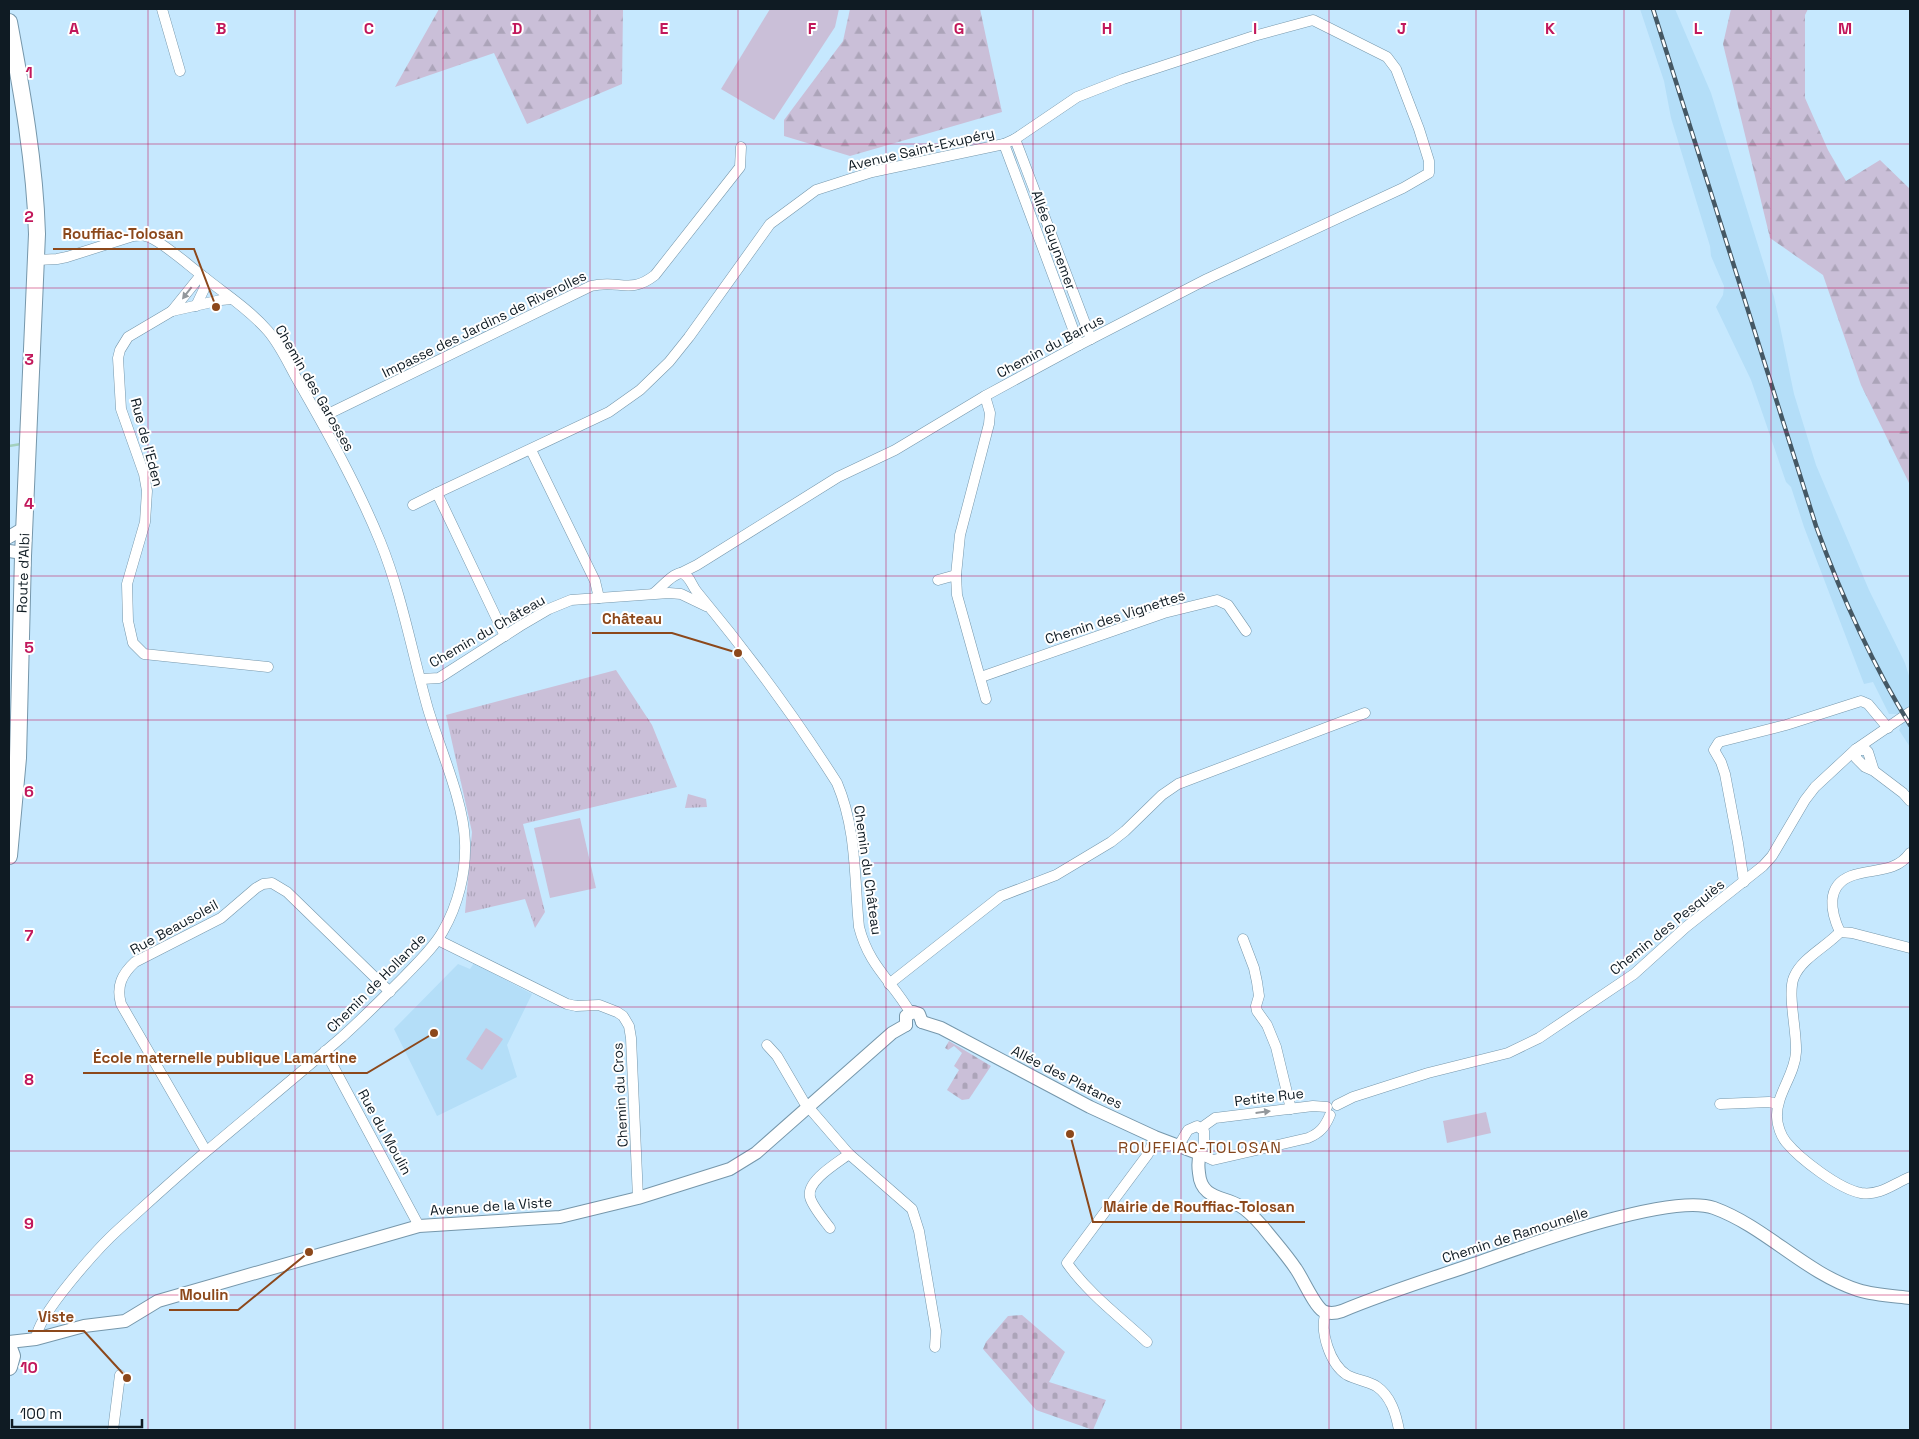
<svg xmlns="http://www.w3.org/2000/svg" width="1919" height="1439" font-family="'Space Grotesk',sans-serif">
<defs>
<pattern id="forest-firs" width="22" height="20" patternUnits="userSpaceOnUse" patternTransform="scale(1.25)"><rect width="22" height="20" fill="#cabfd8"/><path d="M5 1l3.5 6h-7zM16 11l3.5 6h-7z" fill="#aca4b9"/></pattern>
<pattern id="cemetery-stones" width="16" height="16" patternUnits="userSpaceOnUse" patternTransform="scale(1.25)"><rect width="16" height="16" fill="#cabfd8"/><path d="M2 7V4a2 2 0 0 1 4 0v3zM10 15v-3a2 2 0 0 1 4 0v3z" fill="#aca4b9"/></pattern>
<pattern id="park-tufts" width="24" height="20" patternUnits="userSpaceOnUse" patternTransform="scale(1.25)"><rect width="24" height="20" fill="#cabfd8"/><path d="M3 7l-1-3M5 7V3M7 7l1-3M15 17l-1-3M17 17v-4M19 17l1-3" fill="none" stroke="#aca4b9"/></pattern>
</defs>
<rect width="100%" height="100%" fill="#c6e8fe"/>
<g fill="#b4def8">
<path d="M1640,9h35l36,84 63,204 20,97 22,71 53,125 36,73 5,16v28l-11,7h-10l-16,-32 -9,2 -60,-157 -13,-40 -5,-5 -35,-102 -35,-73 7,-12 1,-9 -13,-30 -1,-10 -39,-128 -7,-37z"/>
<path d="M1910,718v29l-11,-17 4,-8z"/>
<path d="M474,963l58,31 -25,51 10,32 -80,39 -43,-87 64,-65 12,5z"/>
</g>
<g fill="#cabfd8">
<path d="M770,9h69l-4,18 -61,93 -53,-31z"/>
<path d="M580,818l16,70 -46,10 -16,-70z"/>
<path d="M486,1028l17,11 -21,31 -16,-11z"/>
<path d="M1486,1112l5,21 -44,10 -4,-22z"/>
</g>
<g fill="url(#forest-firs)">
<path d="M439,9h184l-1,75 -95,40 -33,-71 -99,34z"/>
<path d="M850,9h130l22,103 -152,44 -66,-20v-16l59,-79z"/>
<path d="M1731,9h77l-3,6v83l23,52 18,31 34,-21 30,29v296l-49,-100 -38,-110 -53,-37 -47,-194z"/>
</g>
<g fill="url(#cemetery-stones)">
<path d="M949,1041l42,25 -22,33 -7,1 -15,-10 12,-20 -5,-4 8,-13 -8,-7 -6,4 -3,-2z"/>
<path d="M1022,1315l43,37 -16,30 57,18 -13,30 -57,-20 -53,-61 3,-7 22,-26z"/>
</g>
<g fill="url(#park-tufts)">
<path d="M616,670l36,55 25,62 -154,37 22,88 -10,16 -10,-29 -60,14 7,-81 -26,-117z"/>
<path d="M688,794l18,5 1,8 -22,1z"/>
</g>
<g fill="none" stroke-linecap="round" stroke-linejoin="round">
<path stroke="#a3d1bd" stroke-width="2.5" d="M9,446l12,-2"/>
<defs>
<g id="minor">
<path d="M162,9l18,62"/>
<path d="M1015,139l76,200"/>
<path d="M1004,144l75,201"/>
<path d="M232,299l-11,1 -49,11 -44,26 -8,13 -2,8 3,51 23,65 3,17 -2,31 -18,62 1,37 5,22 11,11 124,13"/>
<path d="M196,306l9,-19v-9"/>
<path d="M172,311l29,-36"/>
<path d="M320,418l271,-132c28,-7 39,9 64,-11l85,-108 1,-20"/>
<path d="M531,450l64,131 4,17"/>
<path d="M413,505l24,-12"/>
<path d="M956,575l4,-40 29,-111 1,-11 -5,-17"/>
<path d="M938,580l18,-5 1,20 29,104"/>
<path d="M654,593c8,-6 18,-19 27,-20 9,2 10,12 16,19 50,60 98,125 140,191 20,47 17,94 22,144 10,39 32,53 51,85"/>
<path d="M505,636l-68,-143 172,-81 31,-22 29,-28 20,-25 81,-113 46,-34 56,-18 132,-28 11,-5 62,-42 46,-18 131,-43 59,-16 74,37 9,12 23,60 10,32v12l-26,15 -196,91 -128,66 -94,51 -90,54 -57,27 -141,88 -16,8"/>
<path d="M981,677l183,-64 53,-13 11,5 18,26"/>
<path d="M422,679l17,-1 81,-52 29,-17 22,-9 98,-7 12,1 25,12"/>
<path d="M1874,771l-6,-19 -2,-2 -10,-1v9l9,9 9,4 29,22 7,8"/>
<path d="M1910,853c-15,21 -39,15 -59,23 -26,10 -20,37 -11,56l12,1 58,15"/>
<path d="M1744,882l-6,-39 -13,-69 -4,-12 -7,-12 5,-8 67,-17 75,-24 7,3 20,24"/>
<path d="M1840,932c-14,15 -38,26 -46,45 -7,16 3,54 2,75 -1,23 -20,42 -19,65 0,8 4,19 9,25 14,17 53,47 75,51 19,3 32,-9 49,-16"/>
<path d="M1243,939l11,29 3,14 2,14 -3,10 1,5 10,14 9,22 15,62"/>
<path d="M438,940l129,64 9,2 23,-1 18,7 6,4 6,10 2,12 7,160"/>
<path d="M889,984l112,-88 55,-21 55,-33 14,-11 37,-36 16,-11 187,-71"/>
<path d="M767,1045l10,11 27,46 45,52 63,55 7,22 17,100 -1,16"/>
<path d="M325,1051l94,175"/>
<path d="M1720,1104l49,-2 9,2"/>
<path d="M1337,1105l16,-8 75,-24 80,-20 31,-15 95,-64 52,-47 77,-61 9,-10 33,-56 10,-13 41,-38 54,-37"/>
<path d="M1201,1128l14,-10 98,-12 14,1"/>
<path d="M1179,1145l9,-15 9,-4 7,5v13l-4,10 13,6 95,-22c12,-5 17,-11 22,-23"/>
<path d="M206,1151l-85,-147c-5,-18 1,-30 14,-42l86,-44 35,-30 7,-4 9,-1 15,9 103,100"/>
<path d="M830,1228c-6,-8 -18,-22 -20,-31 -4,-16 27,-34 39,-43"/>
<path d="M1326,1312c-7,19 4,52 21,63 9,5 21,6 29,11 15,10 20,28 23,44"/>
<path d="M36,1339c1,-24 64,-93 83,-110 30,-27 59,-54 89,-79 45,-38 90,-75 134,-113 21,-19 41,-39 61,-59 14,-15 30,-29 40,-47 15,-26 23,-58 22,-88 -1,-41 -25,-94 -37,-134 -16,-56 -26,-114 -48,-168 -23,-56 -53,-110 -83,-162 -9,-16 -17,-34 -29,-48 -18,-21 -43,-37 -64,-54 -17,-13 -33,-28 -51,-38 -7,-4 -12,-4 -20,-3l-66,21 -10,2 -20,1"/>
<path d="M1147,1342c-27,-25 -59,-49 -80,-79l81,-109 7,-17"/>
<path d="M113,1430l7,-55"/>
</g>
<g id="tertiary">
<path d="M9,537l15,-9"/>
<path d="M9,551l14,2"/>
<path d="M922,1022l19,6 149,79 65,30 45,17c-2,6 -2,12 -1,19 2,26 24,23 41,33 9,5 16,13 23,21 11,14 23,27 33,42 7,10 18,36 27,42 6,3 13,2 19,0 43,-18 88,-32 132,-47 48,-17 196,-72 240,-56 52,19 91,65 144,82 16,5 35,6 52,8"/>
<path d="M906,1025v-9l7,-4 6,2 3,8"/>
<path d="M9,1342l27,-3 48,-13 41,-5 33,-20 261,-75 141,-9 78,-19 92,-29 26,-16 136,-120 14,-8"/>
</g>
<g id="primary">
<path d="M9,22c13,70 26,141 28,212l-14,322 -5,202 -9,98"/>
<path d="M9,1348l3,8 -3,11"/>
</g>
</defs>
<use href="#minor" stroke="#7697ab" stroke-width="11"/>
<use href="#tertiary" stroke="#7697ab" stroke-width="14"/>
<use href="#primary" stroke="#7697ab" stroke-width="18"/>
<use href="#minor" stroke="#fff" stroke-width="10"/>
<use href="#tertiary" stroke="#fff" stroke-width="12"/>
<use href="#primary" stroke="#fff" stroke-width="16"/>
<defs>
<path id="rail" d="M1653,9l163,517c25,69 55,136 94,199"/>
</defs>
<use href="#rail" stroke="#455864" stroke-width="4.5"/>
<use href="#rail" stroke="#fff" stroke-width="2.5" stroke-dasharray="8" stroke-linecap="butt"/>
</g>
<defs><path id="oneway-solid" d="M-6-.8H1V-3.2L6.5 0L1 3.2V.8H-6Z" transform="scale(1.25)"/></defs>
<g fill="#93989c">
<use href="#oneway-solid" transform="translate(187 293) rotate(128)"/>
<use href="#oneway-solid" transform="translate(1263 1112) rotate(-7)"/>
</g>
<path fill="none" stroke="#c2185b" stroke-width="1" stroke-opacity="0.55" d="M148,9v1421M295,9v1421M443,9v1421M590,9v1421M738,9v1421M886,9v1421M1033,9v1421M1181,9v1421M1329,9v1421M1476,9v1421M1624,9v1421M1771,9v1421M9,144h1901M9,288h1901M9,432h1901M9,576h1901M9,720h1901M9,863h1901M9,1007h1901M9,1151h1901M9,1295h1901"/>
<g text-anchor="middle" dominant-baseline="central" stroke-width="4" stroke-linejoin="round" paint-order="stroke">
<g font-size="14" fill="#0f1b23" stroke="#fff">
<text transform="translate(921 149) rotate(-13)">Avenue Saint-Exupéry</text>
<text transform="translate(1054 240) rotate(70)">Allée Guynemer</text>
<text transform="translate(484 324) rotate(-26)">Impasse des Jardins de Riverolles</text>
<text transform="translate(1050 346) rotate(-28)">Chemin du Barrus</text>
<text transform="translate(315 388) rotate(60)">Chemin des Garosses</text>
<text transform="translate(147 442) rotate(75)">Rue de l'Eden</text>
<text transform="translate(23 573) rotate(-88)">Route d'Albi</text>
<text transform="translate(1115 617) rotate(-18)">Chemin des Vignettes</text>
<text transform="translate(487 631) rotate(-30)">Chemin du Château</text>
<text transform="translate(868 870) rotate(82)">Chemin du Château</text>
<text transform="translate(174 927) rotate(-29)">Rue Beausoleil</text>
<text transform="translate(1667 927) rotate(-39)">Chemin des Pesquiès</text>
<text transform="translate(376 983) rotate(-45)">Chemin de Hollande</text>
<text transform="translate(1067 1077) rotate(27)">Allée des Platanes</text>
<text transform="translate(620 1095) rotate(-93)">Chemin du Cros</text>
<text transform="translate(1269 1097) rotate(-7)">Petite Rue</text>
<text transform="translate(385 1132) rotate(61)">Rue du Moulin</text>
<text transform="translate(491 1206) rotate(-4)">Avenue de la Viste</text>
<text transform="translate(1515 1235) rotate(-18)">Chemin de Ramounelle</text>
</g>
<g font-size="16" letter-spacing="1" fill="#82441b" stroke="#fff">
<text x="1200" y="1147">ROUFFIAC-TOLOSAN</text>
</g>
</g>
<g font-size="16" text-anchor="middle" font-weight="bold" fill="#c2185b" stroke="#fff" stroke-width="4" stroke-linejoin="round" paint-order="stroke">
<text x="74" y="34">A</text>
<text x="221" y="34">B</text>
<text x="369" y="34">C</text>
<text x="517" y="34">D</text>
<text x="664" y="34">E</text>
<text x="812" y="34">F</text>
<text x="959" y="34">G</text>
<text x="1107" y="34">H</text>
<text x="1255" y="34">I</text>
<text x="1402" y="34">J</text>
<text x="1550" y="34">K</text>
<text x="1698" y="34">L</text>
<text x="1845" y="34">M</text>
<text x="29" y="78">1</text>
<text x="29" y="222">2</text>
<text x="29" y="365">3</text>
<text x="29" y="509">4</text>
<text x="29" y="653">5</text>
<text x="29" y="797">6</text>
<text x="29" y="941">7</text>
<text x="29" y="1085">8</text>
<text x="29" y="1229">9</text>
<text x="29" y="1373">10</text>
</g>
<path fill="none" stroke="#8c481b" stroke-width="2" d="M216 307L194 249H53M738 653L672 633H592M434 1033L367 1073H83M1070 1134L1093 1222H1305M309 1252L238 1310H169M127 1378L84 1331H28"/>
<g fill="#8c481b" stroke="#fff" stroke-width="2">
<circle cx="216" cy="307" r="5"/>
<circle cx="738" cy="653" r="5"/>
<circle cx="434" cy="1033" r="5"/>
<circle cx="1070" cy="1134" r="5"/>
<circle cx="309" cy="1252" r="5"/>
<circle cx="127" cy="1378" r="5"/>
</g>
<g font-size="15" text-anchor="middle" font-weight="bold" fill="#8c481b" stroke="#fff" stroke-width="4" stroke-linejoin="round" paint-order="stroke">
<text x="123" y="239">Rouffiac-Tolosan</text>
<text x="632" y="624">Château</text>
<text x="225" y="1063">École maternelle publique Lamartine</text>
<text x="1199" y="1212">Mairie de Rouffiac-Tolosan</text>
<text x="204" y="1300">Moulin</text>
<text x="56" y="1322">Viste</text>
</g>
<rect width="1919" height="1439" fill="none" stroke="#0f1b23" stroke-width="20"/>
<path d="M12 1419v8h130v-8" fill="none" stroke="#0f1b23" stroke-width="2.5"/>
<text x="20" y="1419" font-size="15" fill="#0f1b23" stroke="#ffffff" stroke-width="4" paint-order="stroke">100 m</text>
</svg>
